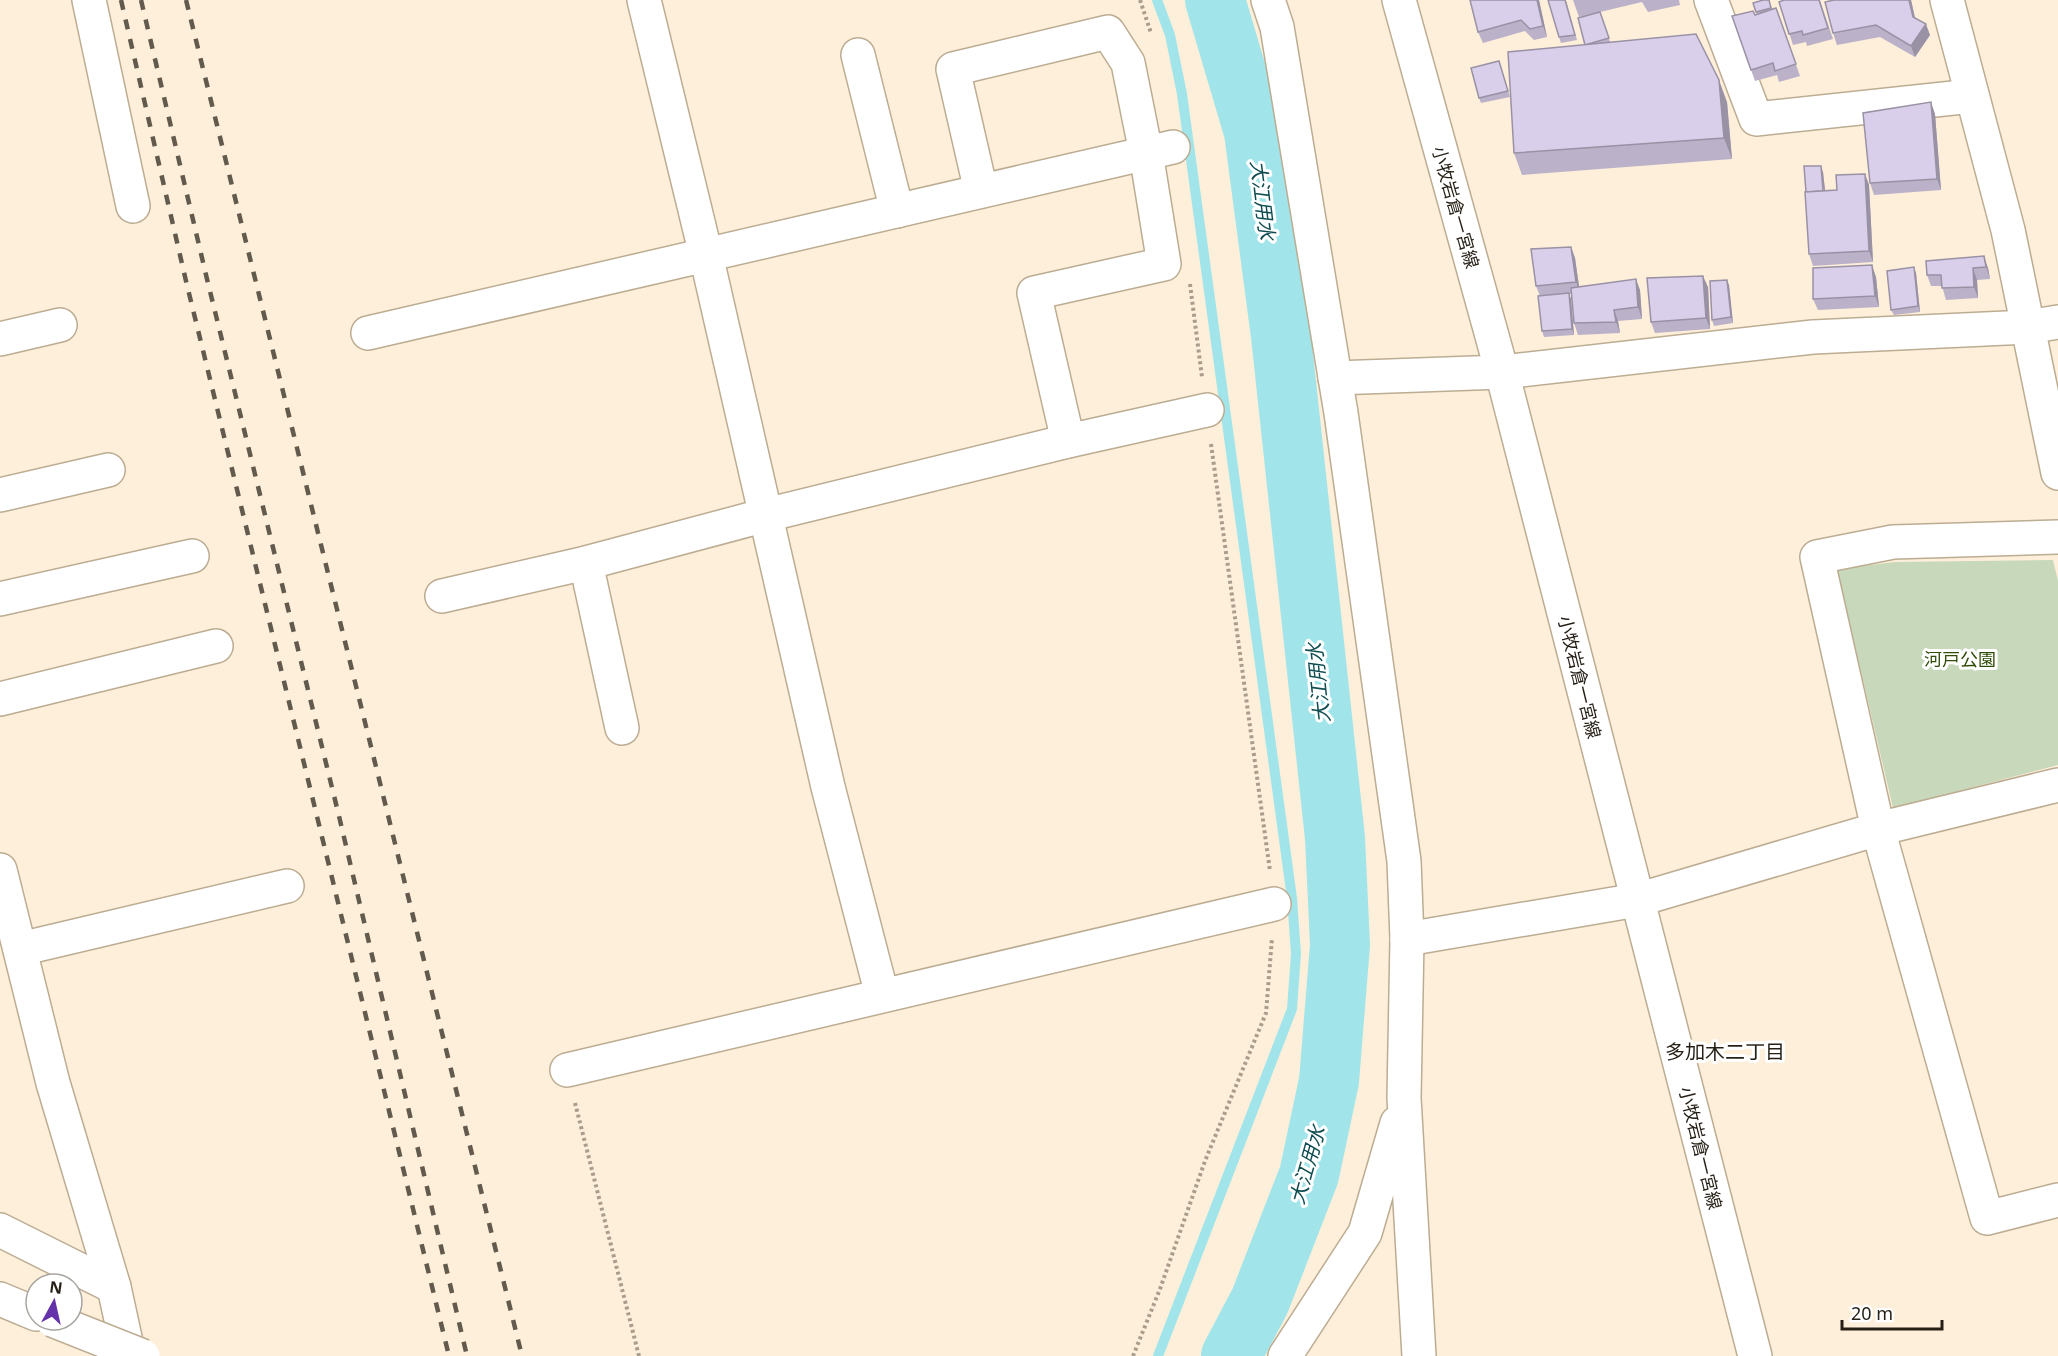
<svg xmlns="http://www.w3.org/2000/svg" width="2058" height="1356" font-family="'Noto Sans','Noto Sans JP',sans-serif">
<rect width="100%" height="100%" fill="#feefda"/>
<path fill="#c8d8ba" d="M2053,560l5,21v184l-165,43 -56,-239 58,-7z"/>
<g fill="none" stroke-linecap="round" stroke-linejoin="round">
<path stroke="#a1e5ea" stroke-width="10" d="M1157,0l13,35 12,59 110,804 4,56 -4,55 -134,347"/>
<path stroke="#a1e5ea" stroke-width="60" d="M1215,0l39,132 27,204 54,502 5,107 -11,136 -20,94 -49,126 -29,55"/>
<defs>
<g id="minor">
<path d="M89,0l44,206"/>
<path d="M644,0l62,255 122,532 54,208"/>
<path d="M1268,0l9,27 64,386 63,448 3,78 -3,159 15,258"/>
<path d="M1711,0l45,119 216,-23"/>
<path d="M1947,0l61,230 50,243"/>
<path d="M858,55l39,156"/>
<path d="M981,191l-28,-122 155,-37 20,31 18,90 18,111 -130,29 34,148"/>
<path d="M368,333l805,-186"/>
<path d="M0,339l60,-14"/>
<path d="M1335,378l167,-6 311,-35 215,-10 30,-5"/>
<path d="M0,495l108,-25"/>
<path d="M2058,537l-165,5 -76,15 61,272 109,389 71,-18"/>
<path d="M586,563l36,165"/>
<path d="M442,596l144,-33 180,-48 302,-74 139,-31"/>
<path d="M0,599l192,-43"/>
<path d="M0,699l216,-53"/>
<path d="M0,870l53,213 61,204 15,69"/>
<path d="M1407,939l230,-39 241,-71 180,-44"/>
<path d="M20,949l267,-63"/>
<path d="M567,1070l707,-166"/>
<path d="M0,1230l114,57"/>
<path d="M1285,1356l80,-123 32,-110"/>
</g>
<path id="major" d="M1399,0l103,372 253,984"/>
<path id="highway" d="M0,1299l36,15"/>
</defs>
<use href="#minor" stroke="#bcac92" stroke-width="36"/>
<use href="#major" stroke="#bcac92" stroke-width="36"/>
<use href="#highway" stroke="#bcac92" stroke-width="36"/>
<g stroke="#a99d8d" stroke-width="4" stroke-dasharray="3 3" stroke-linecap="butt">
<path d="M1140,0l11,33"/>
<path d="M1190,284l12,93"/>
<path d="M1211,444l59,427"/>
<path d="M575,1103l64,253"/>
<path d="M1133,1356l27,-67 45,-128 61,-148 6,-75"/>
</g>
<use href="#minor" stroke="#fff" stroke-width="33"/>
<use href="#major" stroke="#fff" stroke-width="33"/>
<use href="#highway" stroke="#fff" stroke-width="33"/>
<g stroke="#625a4d" stroke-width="4.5" stroke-dasharray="10 10" stroke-linecap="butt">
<path d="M121,0l65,281 263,1075"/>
<path d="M141,0l66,279 131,533 129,544"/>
<path d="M186,0l336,1356"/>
</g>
<defs>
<path id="highway-bridge" d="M52,1320l91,36"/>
</defs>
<use href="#highway-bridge" stroke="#bcac92" stroke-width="36" stroke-linecap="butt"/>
<use href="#highway-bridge" stroke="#fff" stroke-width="33"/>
</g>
<g fill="#bbb2ca">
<path d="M1539,0l8,37 -13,3 -9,-9 -42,12 -5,-11z"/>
<path d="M1566,0l11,40 -16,3 -2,-6z"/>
<path d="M1573,0h106l1,5 -32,7 -6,-10 -42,10 10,30 117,60 5,57 -210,16 -8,-22 71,-108 14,-33 -20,5z"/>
<path d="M1769,0l3,9 4,-1 24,68 -21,6 -2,-7 -22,6 -23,-65 25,-1 -4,-12z"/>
<path d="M1820,0l13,39 -26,7 -1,-4 -13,3 -14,-43z"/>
<path d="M1830,0h81l4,17 15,18 -15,22 -35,-20 -43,8 -4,-12z"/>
<path d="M1499,61l11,36 -29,6 -2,-5z"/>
<path d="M1935,114l6,76 -67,5 -4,-12z"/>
<path d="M1823,172l2,19 12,-1 28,-16 4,11 4,77 -60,4 -4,-12z"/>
<path d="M1571,247l4,11 4,29 61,3 2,29 -24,2 2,12 -42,2 -4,-12 -3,-29h-2l2,5 3,36 -30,2 -2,-6 -2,-35 -4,-10z"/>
<path d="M1926,261l62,7 2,11 -13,1 1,18 -32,2 -4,-14h-11l-4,-11z"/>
<path d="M1916,273l4,39 -26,3 -3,-5z"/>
<path d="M1876,277l3,30 -61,3 -5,-11z"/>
<path d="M1729,285l4,38 -19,3 -2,-6z"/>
<path d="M1708,287l2,42 -55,4 -4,-11z"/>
</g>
<g fill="#9991a4">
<path d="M1537,0h2l8,37 -4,-11z"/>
<path d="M1909,0h2l6,28 -4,-11z"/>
<path d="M1926,24l4,11 -15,22 -4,-11z"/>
<path d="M1719,80l8,22 5,57 -8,-21z"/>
<path d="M1931,102l4,12 6,76 -4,-11z"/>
<path d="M1821,166l2,6 3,27 -2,-6z"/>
<path d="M1865,174l4,11 4,77 -4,-11z"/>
<path d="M1571,247l4,11 5,35 -4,-11z"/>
<path d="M1984,256l4,12 2,11 -4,-12z"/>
<path d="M1872,265l4,12 3,30 -4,-11z"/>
<path d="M1914,267l2,6 4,39 -2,-6z"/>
<path d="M1973,268l4,12 1,18 -4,-11z"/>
<path d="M1703,276l5,11 2,42 -4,-11z"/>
<path d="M1636,279l4,11 2,29 -4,-12z"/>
<path d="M1727,280l2,5 4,38 -2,-6z"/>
<path d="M1569,293l2,6 3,36 -2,-6z"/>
<path d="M1614,310l4,11 2,12 -4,-11z"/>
</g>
<g fill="#dacfeb" stroke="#9991a4" stroke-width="1.5">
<path d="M1470,0h67l6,26 -13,3 -9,-9 -43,12z"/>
<path d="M1548,0h17l10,35 -16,2z"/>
<path d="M1763,0h6l2,8 -15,4 -3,-9z"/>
<path d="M1784,0h35l9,28 -25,7 -1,-4 -13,3 -10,-32z"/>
<path d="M1834,0h75l4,17 13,7 -15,22 -35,-21 -43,8 -8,-31z"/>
<path d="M1776,8l20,56 -21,7 -2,-8 -22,7 -19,-54 21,-5 2,4z"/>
<path d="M1600,12l9,26 -24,7 -7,-27z"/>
<path d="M1696,34l23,46 5,58 -210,15 -6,-101z"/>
<path d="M1499,61l9,30 -29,7 -8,-30z"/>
<path d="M1931,102l6,77 -67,4 -7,-70z"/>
<path d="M1804,166h17l2,25 -17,1z"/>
<path d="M1865,174l4,77 -60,3 -4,-62 32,-2 -1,-15z"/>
<path d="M1571,247l5,35 -40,4 -5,-37z"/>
<path d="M1984,256l2,11 -13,1 1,19 -32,1 -1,-13h-14l-1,-14z"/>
<path d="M1872,265l3,31 -62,3v-31z"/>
<path d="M1914,267l4,39 -27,4 -4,-39z"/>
<path d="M1703,276l3,42 -55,4 -4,-44z"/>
<path d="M1636,279l2,28 -24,3 2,12 -42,1 -3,-35z"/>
<path d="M1727,280l4,37 -19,3 -2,-39z"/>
<path d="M1569,293l3,36 -30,2 -4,-35z"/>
</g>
<g text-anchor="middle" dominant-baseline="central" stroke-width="6" stroke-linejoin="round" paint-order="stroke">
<g font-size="18" fill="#251f15" stroke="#fff">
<text transform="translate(1456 207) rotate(74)">小牧岩倉一宮線</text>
<text transform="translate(1580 677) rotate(76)">小牧岩倉一宮線</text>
<text transform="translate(1701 1148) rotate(76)">小牧岩倉一宮線</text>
</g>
<g font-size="18" fill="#304c07" stroke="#fff">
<text x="1960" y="659">河戸公園</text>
</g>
<g font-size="20" font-style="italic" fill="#104d51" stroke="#fff">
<text transform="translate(1263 200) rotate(83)">大江用水</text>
<text transform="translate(1318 683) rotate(-96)">大江用水</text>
<text transform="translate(1307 1165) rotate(-74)">大江用水</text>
</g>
<g font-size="20" fill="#251f15" stroke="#fff">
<text x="1725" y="1051">多加木二丁目</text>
</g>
</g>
<g transform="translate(54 1302) rotate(8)"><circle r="28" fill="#ffffff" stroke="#a8a5a1" stroke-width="1.5"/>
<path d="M0-4.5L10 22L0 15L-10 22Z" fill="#6433aa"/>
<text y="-9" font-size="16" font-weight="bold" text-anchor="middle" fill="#251f15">N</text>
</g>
<path d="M1842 1320v9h100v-9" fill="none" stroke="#251f15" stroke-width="3"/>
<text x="1851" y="1320" font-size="18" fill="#251f15" stroke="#ffffff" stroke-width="4.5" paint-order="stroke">20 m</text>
</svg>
